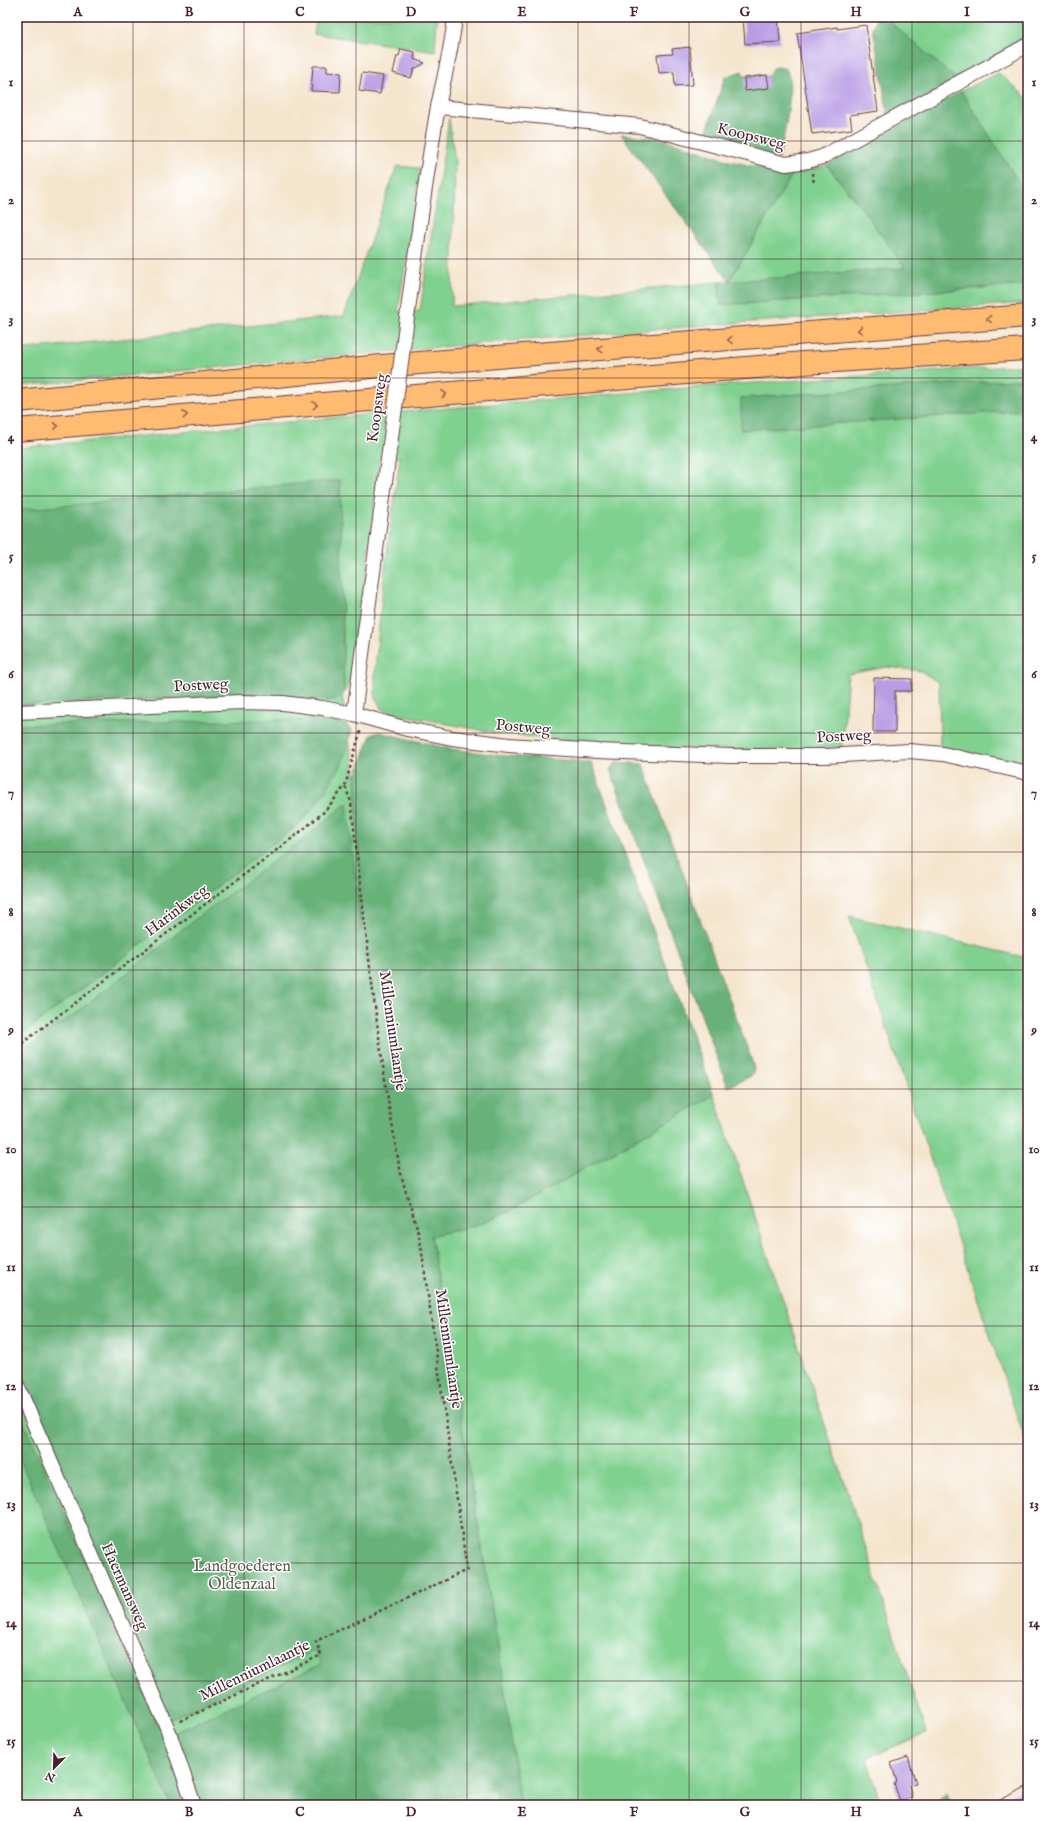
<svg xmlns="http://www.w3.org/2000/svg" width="1045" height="1822" font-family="'IM FELL English',serif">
<rect width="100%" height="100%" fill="#fff"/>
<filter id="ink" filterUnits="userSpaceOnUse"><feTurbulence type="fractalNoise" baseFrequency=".025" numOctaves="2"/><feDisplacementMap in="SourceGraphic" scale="8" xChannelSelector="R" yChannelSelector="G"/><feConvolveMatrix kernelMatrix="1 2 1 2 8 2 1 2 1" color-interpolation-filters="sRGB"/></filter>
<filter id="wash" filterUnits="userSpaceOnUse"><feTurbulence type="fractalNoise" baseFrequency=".012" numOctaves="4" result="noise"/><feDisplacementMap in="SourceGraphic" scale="16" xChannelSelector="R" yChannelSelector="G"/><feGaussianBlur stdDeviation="0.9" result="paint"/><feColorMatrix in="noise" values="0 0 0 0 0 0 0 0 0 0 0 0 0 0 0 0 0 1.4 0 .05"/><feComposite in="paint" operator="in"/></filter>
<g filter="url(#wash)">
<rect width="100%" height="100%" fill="#f4e5cd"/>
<g fill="#80d090" stroke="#65785e">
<path d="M317,17h120l-2,34 -121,-17z"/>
<path d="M887,17h141v27l-71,36 -66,-57z"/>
<path d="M999,73l29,26v98l-67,-106z"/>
<path d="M449,118l6,43 -3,145 267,-24 2,23 307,-20v18l-319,22 -293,24 -399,37v-36l327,-34 53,-150 23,2 -22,144 22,-1z"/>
<path d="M827,165l43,54 35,49 -176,14 64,-109h7z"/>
<path d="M1028,365v14l-286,19 -1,32 287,-20v269l-5,4 5,11v73l-88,-18 -1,-66 -18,-12 -34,-4 -39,7 -6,73 -42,3 -105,-1 -89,-5 -110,-11 -105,-20 -10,-5 -6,-12v-27l9,-94 16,-118 -20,2 -25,209 -7,21 -4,4 -2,-115 -2,104 163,996 -72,-442 52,-13 29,-13 202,-115 137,407 75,231 -59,25 14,47h-864v-1357l311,-30 395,-33z"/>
<path d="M849,916l179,42v491z"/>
</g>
<g fill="#68b27a" stroke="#596852">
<path d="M876,17l7,1 8,5 66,57 -68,40 -16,-91z"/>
<path d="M778,67l8,2c10,15 -3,71 -7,90l-75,-20 21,-62 17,-6 1,5h26l4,-8z"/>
<path d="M961,91l67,106v88l-308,20 -1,-23 186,-14 -35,-49 -43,-54z"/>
<path d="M621,134l45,6 64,21 46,10 17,2 -64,108z"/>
<path d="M1028,379v31l-287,20v-32z"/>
<path d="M340,480l4,213 -4,5 -13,3 -72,-7 -238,11v-195z"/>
<path d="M265,720c18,0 77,-3 87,10l-11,36 -25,39 -17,19 -282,214v-313z"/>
<path d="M379,732l72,17 56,7 84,6 123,333 -202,115 -29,13 -52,13 72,442 17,127h-22l-2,-16 -35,5 -50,11h-208l-30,-72 149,-69 -8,-13 -146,69 -151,-346v-318l32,-25 25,-16 119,-94 108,-80 46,-38 14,128 -5,-155 15,-41z"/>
<path d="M616,762l27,2 109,297 2,9 -3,6 -23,11 -118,-318z"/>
<path d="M17,1408l158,355 15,42h-19l-154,-352z"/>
<path d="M946,1793l4,12h-18z"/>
</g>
<g id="blocks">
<g fill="#b89ce4">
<path d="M743,17h35l2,25 -35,2z"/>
<path d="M866,25l12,86 -28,4 2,14 -40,5 -15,-101 40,-6v2z"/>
<path d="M690,47l3,38 -18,1 -1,-14 -15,1 -2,-18 16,-1 -1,-5z"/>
<path d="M401,49l14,3 -1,7 11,4 -11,6 -3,9 -18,-5 4,-17h2z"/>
<path d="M313,66h14v6l14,1 -1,19 -29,-1z"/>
<path d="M362,73l21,3 -3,18 -21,-3z"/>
<path d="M767,75l2,13 -24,3 -1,-13z"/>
<path d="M874,678l38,1 -1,12h-16v41h-22z"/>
<path d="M908,1757l8,26 -7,2 3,12 -12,4 -6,-17 3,-2 -6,-19z"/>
<path d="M1028,1786v19h-38z"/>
</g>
</g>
</g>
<g filter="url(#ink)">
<use href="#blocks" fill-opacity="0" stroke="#643d43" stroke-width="1"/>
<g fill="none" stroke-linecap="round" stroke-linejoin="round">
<defs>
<g id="street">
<path d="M439,107l201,19 146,38 22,-3 14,-4 206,-112"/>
<path d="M408,310c9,-68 18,-136 30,-203 6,-30 14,-59 17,-90"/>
<path d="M17,712l224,-10 42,1 39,5 32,6 53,15 45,9 57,7 88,6 133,5h96l83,-5 34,3 85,19"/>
<path d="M354,714l35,-262"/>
<path d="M17,1385l150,342 27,78"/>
</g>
<g id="highway">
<path d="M17,401l364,-35 647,-50"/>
<path d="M17,430l787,-67 224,-14"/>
</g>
</defs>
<use href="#street" stroke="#643d43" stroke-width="16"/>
<use href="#highway" stroke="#643d43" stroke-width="24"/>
<g stroke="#643d43" stroke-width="2.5" stroke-dasharray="3 3" stroke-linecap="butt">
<path d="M812,173l2,10"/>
<path d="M17,1047l282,-214 26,-22 20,-25 16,-57"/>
<path d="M180,1721l135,-63 6,-3 -5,-14 151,-71 -46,-324c-5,-28 -17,-54 -22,-82 -22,-120 -34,-241 -48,-362l-6,-16"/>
</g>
<use href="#street" stroke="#fff" stroke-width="14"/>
<use href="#highway" stroke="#febb71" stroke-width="22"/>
<defs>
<path id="street-bridge" d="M389,452l19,-142"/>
</defs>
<use href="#street-bridge" stroke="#643d43" stroke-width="16" stroke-linecap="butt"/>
<use href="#street-bridge" stroke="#fff" stroke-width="14"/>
</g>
<defs><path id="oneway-chevron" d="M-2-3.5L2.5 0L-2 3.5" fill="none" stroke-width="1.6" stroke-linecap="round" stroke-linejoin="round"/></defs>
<g stroke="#9b654a">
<use href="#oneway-chevron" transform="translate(989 319) rotate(175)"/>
<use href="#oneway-chevron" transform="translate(860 330) rotate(175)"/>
<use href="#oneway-chevron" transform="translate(730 340) rotate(176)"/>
<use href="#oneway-chevron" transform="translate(600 349) rotate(176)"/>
<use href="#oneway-chevron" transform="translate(444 394) rotate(-5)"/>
<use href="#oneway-chevron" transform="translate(315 405) rotate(-5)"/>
<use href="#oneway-chevron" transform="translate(185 415) rotate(-5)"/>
<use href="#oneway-chevron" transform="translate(56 426) rotate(-6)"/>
</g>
</g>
<path fill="none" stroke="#4a1f2b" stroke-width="1" stroke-opacity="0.55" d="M133,17v1788M244,17v1788M356,17v1788M467,17v1788M578,17v1788M689,17v1788M801,17v1788M912,17v1788M17,141h1011M17,259h1011M17,378h1011M17,496h1011M17,615h1011M17,733h1011M17,852h1011M17,970h1011M17,1089h1011M17,1207h1011M17,1326h1011M17,1444h1011M17,1563h1011M17,1681h1011"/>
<g text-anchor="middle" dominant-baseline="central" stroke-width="3" stroke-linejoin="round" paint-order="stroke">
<g font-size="16" fill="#4a1f2b" stroke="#fff">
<text transform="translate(751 137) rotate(14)">Koopsweg</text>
<text transform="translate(378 408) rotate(-82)">Koopsweg</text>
<text transform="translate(201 686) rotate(-3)">Postweg</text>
<text transform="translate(523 728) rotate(5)">Postweg</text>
<text transform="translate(844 737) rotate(-3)">Postweg</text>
<text transform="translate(177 911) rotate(-37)">Harinkweg</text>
<text transform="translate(392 1031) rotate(82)">Millenniumlaantje</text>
<text transform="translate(448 1349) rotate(82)">Millenniumlaantje</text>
<text transform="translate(124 1587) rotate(66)">Haermansweg</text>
<text transform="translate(255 1671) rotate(-26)">Millenniumlaantje</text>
</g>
<g font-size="16" fill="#5d5d4e" stroke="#fff">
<text x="242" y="1567">Landgoederen<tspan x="242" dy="18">Oldenzaal</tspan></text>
</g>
</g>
<rect width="1045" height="1822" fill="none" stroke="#fff" stroke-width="44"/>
<g transform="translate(54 1768) rotate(203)" stroke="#ffffff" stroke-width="3" paint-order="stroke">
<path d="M0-3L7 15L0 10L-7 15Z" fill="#4a1f2b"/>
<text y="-6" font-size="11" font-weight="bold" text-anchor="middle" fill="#4a1f2b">N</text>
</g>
<rect x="22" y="22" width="1001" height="1778" fill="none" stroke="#4a1f2b" stroke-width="1.5"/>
<g font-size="13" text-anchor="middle" font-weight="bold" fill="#4a1f2b">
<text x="78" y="16">A</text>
<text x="189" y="16">B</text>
<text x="300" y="16">C</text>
<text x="411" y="16">D</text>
<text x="522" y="16">E</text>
<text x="634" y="16">F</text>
<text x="745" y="16">G</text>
<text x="856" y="16">H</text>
<text x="967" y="16">I</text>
<text x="11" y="86">1</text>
<text x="1034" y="86">1</text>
<text x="11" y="204">2</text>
<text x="1034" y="204">2</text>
<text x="11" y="323">3</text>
<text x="1034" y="323">3</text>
<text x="11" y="441">4</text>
<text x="1034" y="441">4</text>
<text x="11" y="560">5</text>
<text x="1034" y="560">5</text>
<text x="11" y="678">6</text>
<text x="1034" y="678">6</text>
<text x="11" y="797">7</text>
<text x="1034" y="797">7</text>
<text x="11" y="916">8</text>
<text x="1034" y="916">8</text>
<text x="11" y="1034">9</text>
<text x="1034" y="1034">9</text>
<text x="11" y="1153">10</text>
<text x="1034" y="1153">10</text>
<text x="11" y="1271">11</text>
<text x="1034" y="1271">11</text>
<text x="11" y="1390">12</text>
<text x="1034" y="1390">12</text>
<text x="11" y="1508">13</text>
<text x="1034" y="1508">13</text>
<text x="11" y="1627">14</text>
<text x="1034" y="1627">14</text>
<text x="11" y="1745">15</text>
<text x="1034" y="1745">15</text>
<text x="78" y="1816">A</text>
<text x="189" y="1816">B</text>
<text x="300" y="1816">C</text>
<text x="411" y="1816">D</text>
<text x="522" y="1816">E</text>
<text x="634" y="1816">F</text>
<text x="745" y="1816">G</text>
<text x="856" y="1816">H</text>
<text x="967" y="1816">I</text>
</g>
</svg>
